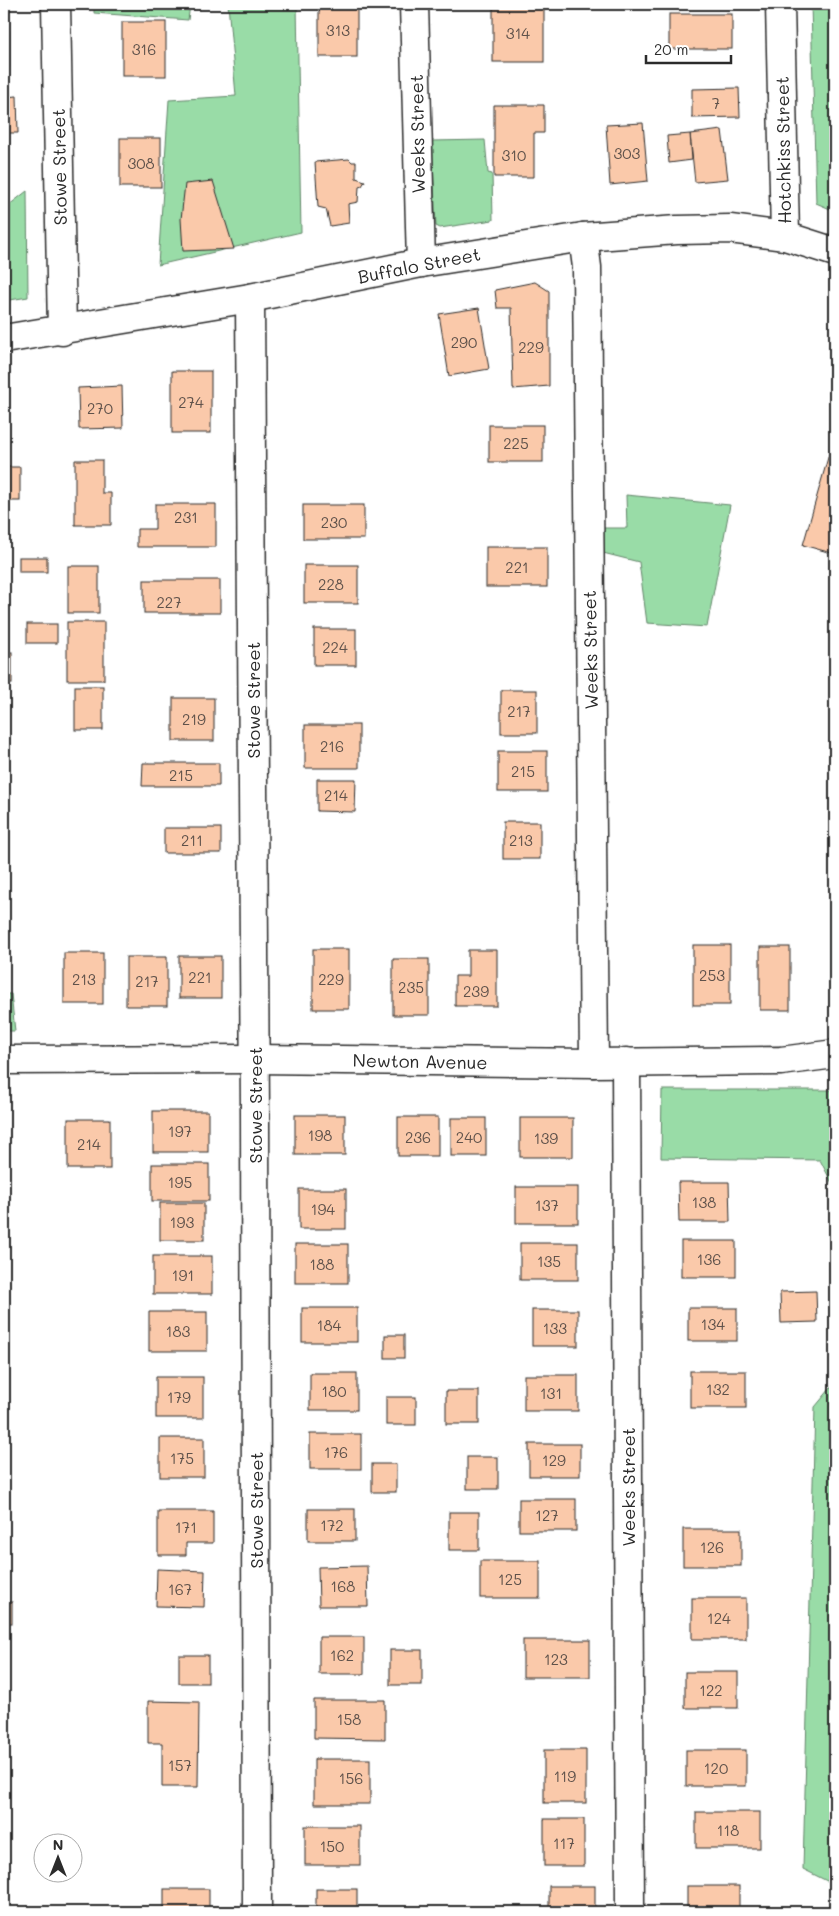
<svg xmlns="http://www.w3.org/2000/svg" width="839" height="1916" font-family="Mali,sans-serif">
<rect width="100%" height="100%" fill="#fff"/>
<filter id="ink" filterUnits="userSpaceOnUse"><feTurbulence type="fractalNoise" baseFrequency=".02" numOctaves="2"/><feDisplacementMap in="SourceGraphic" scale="10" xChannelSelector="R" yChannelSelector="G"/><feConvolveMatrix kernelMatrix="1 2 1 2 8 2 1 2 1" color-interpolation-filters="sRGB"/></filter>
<g filter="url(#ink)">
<g fill="#99dca7" stroke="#628469">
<path d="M94,4h96l-2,16 -94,-7z"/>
<path d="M228,4h69l4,228 -143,33 11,-165 67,-4z"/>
<path d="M811,4h24v207l-19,-8z"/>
<path d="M485,140l3,33 4,1 1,46 -53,8 -4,-2 -4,-85z"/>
<path d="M27,191l1,106 -24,4v-92z"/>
<path d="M626,495l104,10 -23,122 -60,-4 -8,-61 -36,-9 -2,-25h26z"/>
<path d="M4,994h7l4,37h-11z"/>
<path d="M662,1090h173v99l-15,-29 -159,-2z"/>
<path d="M835,1383v502l-32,-16 12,-462z"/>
</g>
<g fill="#fac9aa" stroke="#2b2b2b">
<rect x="319" y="4" width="38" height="53"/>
<rect x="493" y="4" width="51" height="58"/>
<rect x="669" y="14" width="63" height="35"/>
<rect x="122" y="22" width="44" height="54"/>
<rect x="4" y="31" width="5" height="36"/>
<path d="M739,88l1,29 -48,1v-29z"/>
<path d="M17,96l1,37h-14v-36z"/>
<path d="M494,105h50v28h-10v44h-40z"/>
<path d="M643,123l5,58 -38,4 -4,-60z"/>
<path d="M722,130l6,49 -33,3 -5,-48z"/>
<path d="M690,134l2,26 -23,3 -2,-27z"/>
<rect x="120" y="138" width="41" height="49"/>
<path d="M349,159l3,3h4v16l9,3 -3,5 -3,1 -1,15 -10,2 1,19 -19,3 -4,-17 -8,-2 -3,-45z"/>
<path d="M213,181l21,68 -51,2 -2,-32 4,-35z"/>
<path d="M535,282l14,9v95l-36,3 -2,-81h-14l-2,-18z"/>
<path d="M479,308l10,61 -40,7 -10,-62z"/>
<rect x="172" y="371" width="39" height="62"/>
<path d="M122,386l1,42 -44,1 -1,-41z"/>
<rect x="489" y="425" width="54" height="37"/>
<path d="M835,433v121l-32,-9z"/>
<path d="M75,460h27v33h9v32h-36z"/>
<rect x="4" y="467" width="16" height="34"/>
<path d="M155,504h61v43h-79v-18h18z"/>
<rect x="303" y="505" width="61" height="34"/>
<rect x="486" y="547" width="61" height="40"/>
<rect x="19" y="557" width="28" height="15"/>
<rect x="304" y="565" width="54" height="38"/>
<rect x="68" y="566" width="31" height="47"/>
<rect x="144" y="580" width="76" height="33"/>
<rect x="67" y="622" width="37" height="58"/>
<rect x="27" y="624" width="30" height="19"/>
<rect x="314" y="629" width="42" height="36"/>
<rect x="4" y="652" width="8" height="32"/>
<rect x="75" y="686" width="28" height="44"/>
<rect x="501" y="690" width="36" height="43"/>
<rect x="173" y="698" width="41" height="43"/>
<rect x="305" y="725" width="54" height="43"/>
<rect x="498" y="751" width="49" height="41"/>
<path d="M143,763h76v23h-77z"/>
<path d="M317,779h39l-1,33 -38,-1z"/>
<rect x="503" y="822" width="37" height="37"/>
<rect x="164" y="828" width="57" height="25"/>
<rect x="693" y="945" width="37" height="60"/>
<rect x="760" y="947" width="30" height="63"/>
<rect x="313" y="949" width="36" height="60"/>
<path d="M468,950h29v56h-42v-30h13z"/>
<rect x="64" y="953" width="39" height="51"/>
<rect x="179" y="956" width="42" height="42"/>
<rect x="126" y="957" width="41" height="49"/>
<rect x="393" y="959" width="36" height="56"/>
<rect x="153" y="1111" width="55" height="41"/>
<rect x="295" y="1115" width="50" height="40"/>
<rect x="398" y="1117" width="40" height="39"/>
<rect x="451" y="1118" width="35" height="38"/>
<rect x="520" y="1118" width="53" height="39"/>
<rect x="68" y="1119" width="42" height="50"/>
<rect x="152" y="1164" width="57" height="37"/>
<path d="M678,1182h51l1,40h-51z"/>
<rect x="516" y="1187" width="62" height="36"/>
<rect x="299" y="1189" width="47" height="40"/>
<rect x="160" y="1203" width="44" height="37"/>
<rect x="681" y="1241" width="55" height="36"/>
<rect x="520" y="1243" width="58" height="37"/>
<rect x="295" y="1244" width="53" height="39"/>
<rect x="153" y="1256" width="59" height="38"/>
<path d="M816,1291l1,31 -36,1 -1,-31z"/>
<rect x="302" y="1308" width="55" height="34"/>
<rect x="688" y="1308" width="49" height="33"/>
<rect x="532" y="1310" width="46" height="36"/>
<rect x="149" y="1312" width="58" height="39"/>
<rect x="385" y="1335" width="19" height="23"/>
<rect x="690" y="1371" width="56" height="37"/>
<rect x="310" y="1373" width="47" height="37"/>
<rect x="524" y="1375" width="54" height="36"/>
<rect x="156" y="1377" width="47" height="41"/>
<rect x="446" y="1391" width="33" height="33"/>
<rect x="386" y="1397" width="30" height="28"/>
<rect x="310" y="1434" width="51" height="35"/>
<rect x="160" y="1438" width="44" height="39"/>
<rect x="529" y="1444" width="51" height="32"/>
<rect x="467" y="1457" width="31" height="32"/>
<rect x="372" y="1464" width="24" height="28"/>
<rect x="519" y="1499" width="57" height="32"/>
<rect x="308" y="1509" width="47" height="32"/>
<path d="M158,1511h55v32h-27v12h-28z"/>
<rect x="449" y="1512" width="30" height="38"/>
<rect x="683" y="1529" width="58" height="37"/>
<rect x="480" y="1561" width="60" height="37"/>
<path d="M367,1566l1,40h-49l-1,-39z"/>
<path d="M157,1569l48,2 -1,36 -48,-1z"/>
<rect x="692" y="1598" width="54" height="41"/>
<rect x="4" y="1602" width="8" height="21"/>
<rect x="319" y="1637" width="45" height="37"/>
<rect x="523" y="1640" width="67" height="37"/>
<rect x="390" y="1650" width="32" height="35"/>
<rect x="179" y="1655" width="29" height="28"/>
<rect x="685" y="1672" width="53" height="36"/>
<path d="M314,1700h71v39l-71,-1z"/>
<path d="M148,1701l51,1 -1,85h-36v-44h-14z"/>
<rect x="544" y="1750" width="42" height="53"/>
<rect x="686" y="1750" width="60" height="36"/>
<rect x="314" y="1759" width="56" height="45"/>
<rect x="696" y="1812" width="64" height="36"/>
<rect x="544" y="1819" width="40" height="47"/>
<rect x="305" y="1826" width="55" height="39"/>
<rect x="549" y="1886" width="46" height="26"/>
<rect x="687" y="1886" width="52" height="26"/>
<rect x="164" y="1889" width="45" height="23"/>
<rect x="316" y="1889" width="41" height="23"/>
</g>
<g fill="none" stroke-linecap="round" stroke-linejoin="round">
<defs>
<g id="street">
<path d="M56,4l6,327"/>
<path d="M414,4l7,259"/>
<path d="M780,4l5,232"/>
<path d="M583,237l4,30 7,796"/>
<path d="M250,298l5,816 2,798"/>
<path d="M626,1062l4,850"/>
</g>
<g id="secondary">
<path d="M4,339l246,-41 171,-35 162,-26 94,-7 53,-1 55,7 50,16"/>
<path d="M4,1060l251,-1 339,4 187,-2 54,-7"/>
</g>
</defs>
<use href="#street" stroke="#2b2b2b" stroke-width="31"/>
<use href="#secondary" stroke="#2b2b2b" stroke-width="31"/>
<use href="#street" stroke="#fff" stroke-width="28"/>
<use href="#secondary" stroke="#fff" stroke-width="28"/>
</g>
</g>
<g text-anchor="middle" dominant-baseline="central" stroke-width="4" stroke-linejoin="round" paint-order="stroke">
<g font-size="15" fill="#5f524b">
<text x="338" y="30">313</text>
<text x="518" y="33">314</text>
<text x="144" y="49">316</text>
<text x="716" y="103">7</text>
<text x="627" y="153">303</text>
<text x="514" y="155">310</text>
<text x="141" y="163">308</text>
<text x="464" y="342">290</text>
<text x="531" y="347">229</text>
<text x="191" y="402">274</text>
<text x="100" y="408">270</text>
<text x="516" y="443">225</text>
<text x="186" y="517">231</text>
<text x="334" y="522">230</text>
<text x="517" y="567">221</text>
<text x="331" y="584">228</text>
<text x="169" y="602">227</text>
<text x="335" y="647">224</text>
<text x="519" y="711">217</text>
<text x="194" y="719">219</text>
<text x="332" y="746">216</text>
<text x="523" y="771">215</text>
<text x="181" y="775">215</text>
<text x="336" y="795">214</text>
<text x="192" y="840">211</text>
<text x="521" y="840">213</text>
<text x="712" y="975">253</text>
<text x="200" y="977">221</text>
<text x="84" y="979">213</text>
<text x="331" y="979">229</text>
<text x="147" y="981">217</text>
<text x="411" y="987">235</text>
<text x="476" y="991">239</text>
<text x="180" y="1131">197</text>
<text x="320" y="1135">198</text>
<text x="418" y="1137">236</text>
<text x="469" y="1137">240</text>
<text x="546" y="1138">139</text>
<text x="89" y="1144">214</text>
<text x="180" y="1182">195</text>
<text x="704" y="1202">138</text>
<text x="547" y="1205">137</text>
<text x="323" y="1209">194</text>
<text x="182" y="1222">193</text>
<text x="709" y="1259">136</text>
<text x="549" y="1261">135</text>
<text x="322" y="1264">188</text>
<text x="183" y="1275">191</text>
<text x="713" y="1324">134</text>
<text x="329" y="1325">184</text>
<text x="555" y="1328">133</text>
<text x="178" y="1331">183</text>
<text x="718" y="1389">132</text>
<text x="334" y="1391">180</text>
<text x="551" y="1393">131</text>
<text x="179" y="1397">179</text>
<text x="336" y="1452">176</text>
<text x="182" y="1458">175</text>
<text x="554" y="1460">129</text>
<text x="547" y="1515">127</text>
<text x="332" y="1525">172</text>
<text x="186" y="1527">171</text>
<text x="712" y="1547">126</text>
<text x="510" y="1579">125</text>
<text x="343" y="1586">168</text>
<text x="180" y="1589">167</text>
<text x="719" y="1618">124</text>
<text x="342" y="1655">162</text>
<text x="556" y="1659">123</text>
<text x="711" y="1690">122</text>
<text x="349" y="1719">158</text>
<text x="180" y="1765">157</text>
<text x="716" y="1768">120</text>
<text x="565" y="1776">119</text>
<text x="351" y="1778">156</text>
<text x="728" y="1830">118</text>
<text x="564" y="1843">117</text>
<text x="332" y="1846">150</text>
</g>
<g font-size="18" fill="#2b2b2b" stroke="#fff">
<text transform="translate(417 134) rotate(-91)">Weeks Street</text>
<text transform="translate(783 150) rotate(-91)">Hotchkiss Street</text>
<text transform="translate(59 167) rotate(-91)">Stowe Street</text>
<text transform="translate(419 265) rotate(-11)">Buffalo Street</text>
<text transform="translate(590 650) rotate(-91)">Weeks Street</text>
<text transform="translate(253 700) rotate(-90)">Stowe Street</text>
<text transform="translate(420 1061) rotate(1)">Newton Avenue</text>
<text transform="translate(255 1105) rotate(-90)">Stowe Street</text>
<text transform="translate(628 1487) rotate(-90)">Weeks Street</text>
<text transform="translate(256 1510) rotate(-90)">Stowe Street</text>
</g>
</g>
<rect width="839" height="1916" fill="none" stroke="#fff" stroke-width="20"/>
<rect x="10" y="10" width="819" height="1896" fill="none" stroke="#2b2b2b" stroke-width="2" filter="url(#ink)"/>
<g transform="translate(58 1858)"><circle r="24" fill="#ffffff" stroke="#aaaaaa"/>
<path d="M0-4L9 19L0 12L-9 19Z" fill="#2b2b2b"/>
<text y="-8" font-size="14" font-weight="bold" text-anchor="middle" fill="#2b2b2b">N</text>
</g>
<path d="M646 55v8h85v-8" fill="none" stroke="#2b2b2b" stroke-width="2.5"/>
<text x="654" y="55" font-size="15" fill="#2b2b2b" stroke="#ffffff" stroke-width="4" paint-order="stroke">20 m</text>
</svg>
